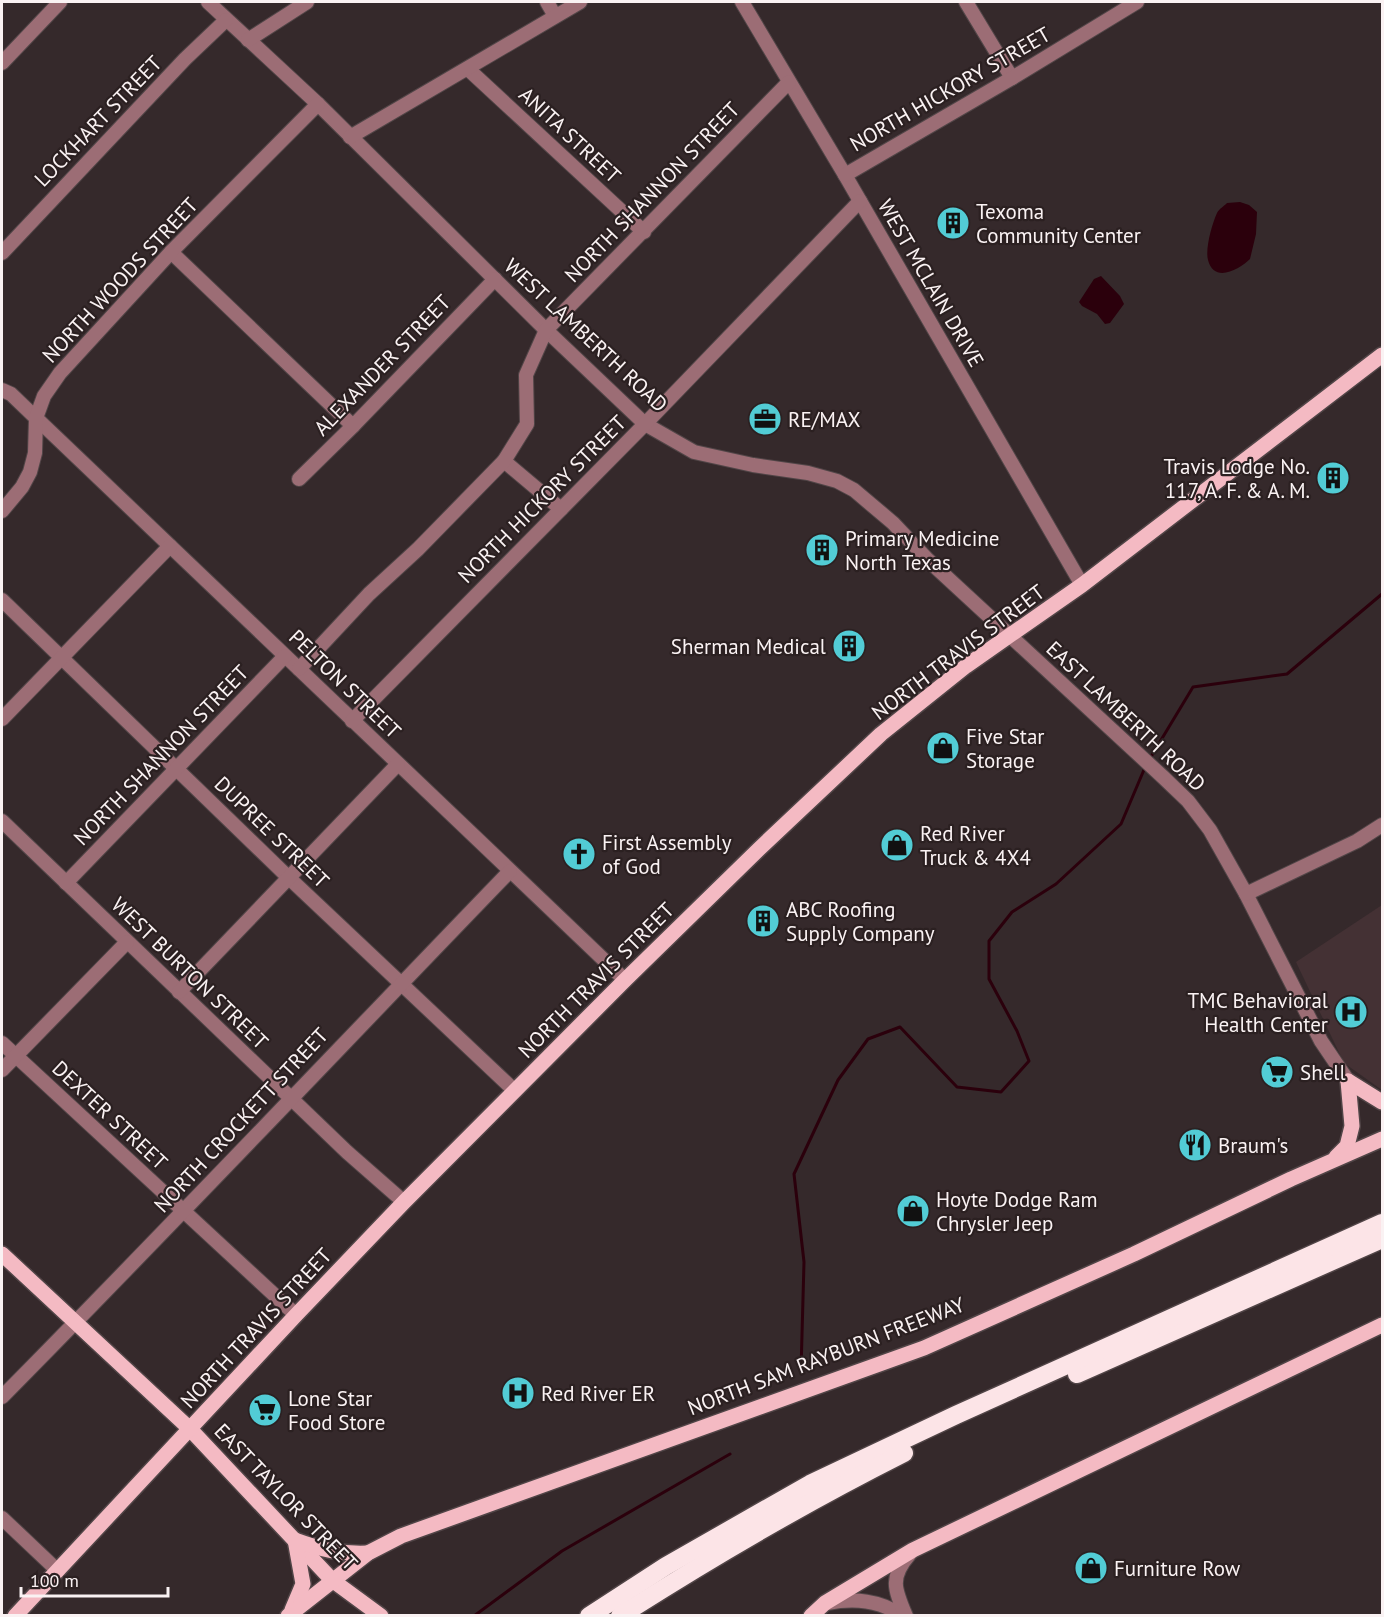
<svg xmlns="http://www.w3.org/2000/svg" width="1384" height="1617" font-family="'PT Sans',sans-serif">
<rect width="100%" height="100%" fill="#35292b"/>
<path fill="#443134" d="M1382,905v185l-38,-27 -48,-101z"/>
<g fill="#2b000c">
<path d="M1240,202l9,3 8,7 -1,22 -6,25c-10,10 -36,25 -42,1 -3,-11 4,-36 9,-47 2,-4 7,-7 10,-10z"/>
<path d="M1101,276l19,20 4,8 -14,19 -5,1 -8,-10 -15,-8 -3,-4 15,-23z"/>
</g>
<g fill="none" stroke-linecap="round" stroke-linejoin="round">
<g stroke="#2b000c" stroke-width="3">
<path d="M1149,760l44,-73 94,-13 95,-80"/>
<path d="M801,1371l3,-109 -10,-88 44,-94 30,-41 32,-12 57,60 44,5 28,-31 -12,-30 -28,-52v-38l23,-29 44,-28 65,-60 25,-59"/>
<path d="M474,1616l88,-65 168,-97"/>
</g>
<defs>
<g id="minor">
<path d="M208,2l110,102 228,226 99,94 49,28 59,13 55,8 29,8 17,9 39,33 35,37 235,217 25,24 22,29 36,64 75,147 27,40"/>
<path d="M547,2l8,14"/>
<path d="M742,2l103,173 237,410"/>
<path d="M966,2l46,76"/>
<path d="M248,40l59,-38"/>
<path d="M2,63l58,-61"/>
<path d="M468,69l176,163"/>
<path d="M350,137l230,-135"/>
<path d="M845,175l167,-97 125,-76"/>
<path d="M171,252l182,174"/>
<path d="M2,253l183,-194 41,-39"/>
<path d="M2,390l9,4 25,24 589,562"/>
<path d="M504,461l57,48"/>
<path d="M299,479l54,-53 142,-147"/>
<path d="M2,511l20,-24 8,-15 5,-19 1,-35 8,-22 16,-23 111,-121 147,-148"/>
<path d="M2,600l286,277 227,214"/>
<path d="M299,669l70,-75 49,-45 86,-88 23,-37 -1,-49 20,-45 243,-248"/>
<path d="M2,719l168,-173"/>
<path d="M352,721l293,-297 215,-223"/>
<path d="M2,821l345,331 57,50"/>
<path d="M66,883l219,-227"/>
<path d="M1246,894l111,-53 25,-16"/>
<path d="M179,992l219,-228"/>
<path d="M2,1043l294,272"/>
<path d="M2,1070l125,-128"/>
<path d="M2,1397c171,-173 338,-350 508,-526"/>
<path d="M2,1518l56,53"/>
<path d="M827,1603c28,-5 52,-3 76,13"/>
<path d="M906,1616c-11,-26 -17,-38 3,-61"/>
</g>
<g id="major">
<path d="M1348,1081l34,21"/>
<path d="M1336,1157l11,-11 5,-20 -4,-45"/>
<path d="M2,1254l188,175 142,151 49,36"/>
<path d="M292,1610l11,-26 -8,-44c27,10 45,14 73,13"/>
<path d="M15,1616l281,-301 108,-113 221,-222 134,-131 122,-115 85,-68 116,-81 300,-230"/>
<path d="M288,1616l80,-63 33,-17 523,-188 210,-94 157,-75 91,-40"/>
<path d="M811,1616l14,-13 88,-53 469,-225"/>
</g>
<g id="highway">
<path d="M1077,1374l305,-135"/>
<path d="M589,1616l77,-50 144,-82 146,-69 426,-192"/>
<path d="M620,1616c92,-59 187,-114 284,-163"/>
</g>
</defs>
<use href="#minor" stroke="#514547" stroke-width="16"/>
<use href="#major" stroke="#514547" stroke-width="18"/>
<use href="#highway" stroke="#514547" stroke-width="21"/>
<use href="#minor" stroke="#9c6d75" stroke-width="14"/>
<use href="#major" stroke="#f4bac3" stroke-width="15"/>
<use href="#highway" stroke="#fce4e7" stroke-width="18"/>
</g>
<defs>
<symbol id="building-disc" viewBox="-11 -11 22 22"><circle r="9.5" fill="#52ccd5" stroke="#2b2021"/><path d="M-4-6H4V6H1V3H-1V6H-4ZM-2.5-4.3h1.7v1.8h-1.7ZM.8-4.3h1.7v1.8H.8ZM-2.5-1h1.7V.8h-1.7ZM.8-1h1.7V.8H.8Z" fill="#111"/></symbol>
<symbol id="office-disc" viewBox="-11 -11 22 22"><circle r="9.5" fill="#52ccd5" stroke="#2b2021"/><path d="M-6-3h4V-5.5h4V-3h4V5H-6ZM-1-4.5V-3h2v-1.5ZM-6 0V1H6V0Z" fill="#111"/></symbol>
<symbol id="shop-disc" viewBox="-11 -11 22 22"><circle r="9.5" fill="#52ccd5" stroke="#2b2021"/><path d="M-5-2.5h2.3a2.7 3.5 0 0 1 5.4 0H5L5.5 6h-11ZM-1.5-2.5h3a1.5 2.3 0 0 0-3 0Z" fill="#111"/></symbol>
<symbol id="church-disc" viewBox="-11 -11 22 22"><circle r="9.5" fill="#52ccd5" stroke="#2b2021"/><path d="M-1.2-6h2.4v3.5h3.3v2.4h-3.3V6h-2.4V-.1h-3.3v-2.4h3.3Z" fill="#111"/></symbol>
<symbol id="hospital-disc" viewBox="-11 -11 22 22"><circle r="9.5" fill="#52ccd5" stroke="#2b2021"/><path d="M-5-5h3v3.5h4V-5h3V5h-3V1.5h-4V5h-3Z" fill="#111"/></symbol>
<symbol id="supermarket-disc" viewBox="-11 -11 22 22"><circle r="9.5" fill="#52ccd5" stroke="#2b2021"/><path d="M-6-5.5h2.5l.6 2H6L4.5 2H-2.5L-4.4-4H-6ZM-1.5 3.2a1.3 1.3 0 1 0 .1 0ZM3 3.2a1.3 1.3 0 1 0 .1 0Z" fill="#111"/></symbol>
<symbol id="restaurant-disc" viewBox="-11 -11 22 22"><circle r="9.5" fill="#52ccd5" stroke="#2b2021"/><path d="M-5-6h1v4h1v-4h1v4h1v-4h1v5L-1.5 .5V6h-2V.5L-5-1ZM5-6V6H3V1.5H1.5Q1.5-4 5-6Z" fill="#111"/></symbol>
</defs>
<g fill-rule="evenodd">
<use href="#building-disc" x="934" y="204" width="38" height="38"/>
<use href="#office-disc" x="746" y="400" width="38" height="38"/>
<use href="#building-disc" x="1314" y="459" width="38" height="38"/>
<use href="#building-disc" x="803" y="531" width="38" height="38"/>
<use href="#building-disc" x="830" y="627" width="38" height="38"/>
<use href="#shop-disc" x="924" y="729" width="38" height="38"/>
<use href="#shop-disc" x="878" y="826" width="38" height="38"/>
<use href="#church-disc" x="560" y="835" width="38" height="38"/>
<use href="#building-disc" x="744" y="902" width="38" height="38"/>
<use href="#hospital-disc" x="1332" y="993" width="38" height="38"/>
<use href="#supermarket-disc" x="1258" y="1053" width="38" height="38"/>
<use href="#restaurant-disc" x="1176" y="1126" width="38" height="38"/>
<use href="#shop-disc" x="894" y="1192" width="38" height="38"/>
<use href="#hospital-disc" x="499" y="1374" width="38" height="38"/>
<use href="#supermarket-disc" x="246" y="1391" width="38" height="38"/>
<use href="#shop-disc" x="1072" y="1549" width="38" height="38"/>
</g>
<g text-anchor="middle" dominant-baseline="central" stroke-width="4.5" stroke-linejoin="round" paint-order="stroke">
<g font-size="21" fill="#faf2f3" stroke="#2b2021">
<text transform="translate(950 89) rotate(-30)">NORTH HICKORY STREET</text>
<text transform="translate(98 121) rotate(-46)">LOCKHART STREET</text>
<text transform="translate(570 135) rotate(43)">ANITA STREET</text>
<text transform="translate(652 192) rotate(-46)">NORTH SHANNON STREET</text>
<text transform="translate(120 280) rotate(-47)">NORTH WOODS STREET</text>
<text transform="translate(931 283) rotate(60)">WEST MCLAIN DRIVE</text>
<text transform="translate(586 335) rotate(43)">WEST LAMBERTH ROAD</text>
<text transform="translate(382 365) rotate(-46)">ALEXANDER STREET</text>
<text transform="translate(542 499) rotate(-45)">NORTH HICKORY STREET</text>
<text transform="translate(958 652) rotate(-37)">NORTH TRAVIS STREET</text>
<text transform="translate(345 684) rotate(44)">PELTON STREET</text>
<text transform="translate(1126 716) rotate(43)">EAST LAMBERTH ROAD</text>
<text transform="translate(161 755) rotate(-46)">NORTH SHANNON STREET</text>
<text transform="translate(272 832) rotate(44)">DUPREE STREET</text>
<text transform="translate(190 973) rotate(44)">WEST BURTON STREET</text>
<text transform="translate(596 980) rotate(-45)">NORTH TRAVIS STREET</text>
<text transform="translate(110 1115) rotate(43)">DEXTER STREET</text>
<text transform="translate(241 1120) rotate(-47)">NORTH CROCKETT STREET</text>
<text transform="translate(256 1328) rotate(-47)">NORTH TRAVIS STREET</text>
<text transform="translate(826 1356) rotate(-21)">NORTH SAM RAYBURN FREEWAY</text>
<text transform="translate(286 1497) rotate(46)">EAST TAYLOR STREET</text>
</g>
<g font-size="21" fill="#faf2f3" stroke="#2b2021" text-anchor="start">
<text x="976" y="211">Texoma<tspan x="976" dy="24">Community Center</tspan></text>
<text x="788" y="419">RE/MAX</text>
<text x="1310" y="466" text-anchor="end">Travis Lodge No.<tspan x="1310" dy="24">117, A. F. &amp; A. M.</tspan></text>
<text x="845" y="538">Primary Medicine<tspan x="845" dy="24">North Texas</tspan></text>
<text x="826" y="646" text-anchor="end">Sherman Medical</text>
<text x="966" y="736">Five Star<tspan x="966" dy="24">Storage</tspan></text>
<text x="920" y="833">Red River<tspan x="920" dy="24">Truck &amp; 4X4</tspan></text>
<text x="602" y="842">First Assembly<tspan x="602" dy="24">of God</tspan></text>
<text x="786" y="909">ABC Roofing<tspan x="786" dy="24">Supply Company</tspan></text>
<text x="1328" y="1000" text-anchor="end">TMC Behavioral<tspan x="1328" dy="24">Health Center</tspan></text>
<text x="1300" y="1072">Shell</text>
<text x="1218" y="1145">Braum's</text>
<text x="936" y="1199">Hoyte Dodge Ram<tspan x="936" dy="24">Chrysler Jeep</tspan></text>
<text x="541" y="1393">Red River ER</text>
<text x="288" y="1398">Lone Star<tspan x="288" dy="24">Food Store</tspan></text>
<text x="1114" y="1568">Furniture Row</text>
</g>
</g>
<rect width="1384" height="1617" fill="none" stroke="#faf2f3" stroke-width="6"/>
<path d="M21 1587v9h147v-9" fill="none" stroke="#faf2f3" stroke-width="3"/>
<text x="30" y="1587" font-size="18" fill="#faf2f3" stroke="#2b2021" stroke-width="4.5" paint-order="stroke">100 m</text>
</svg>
